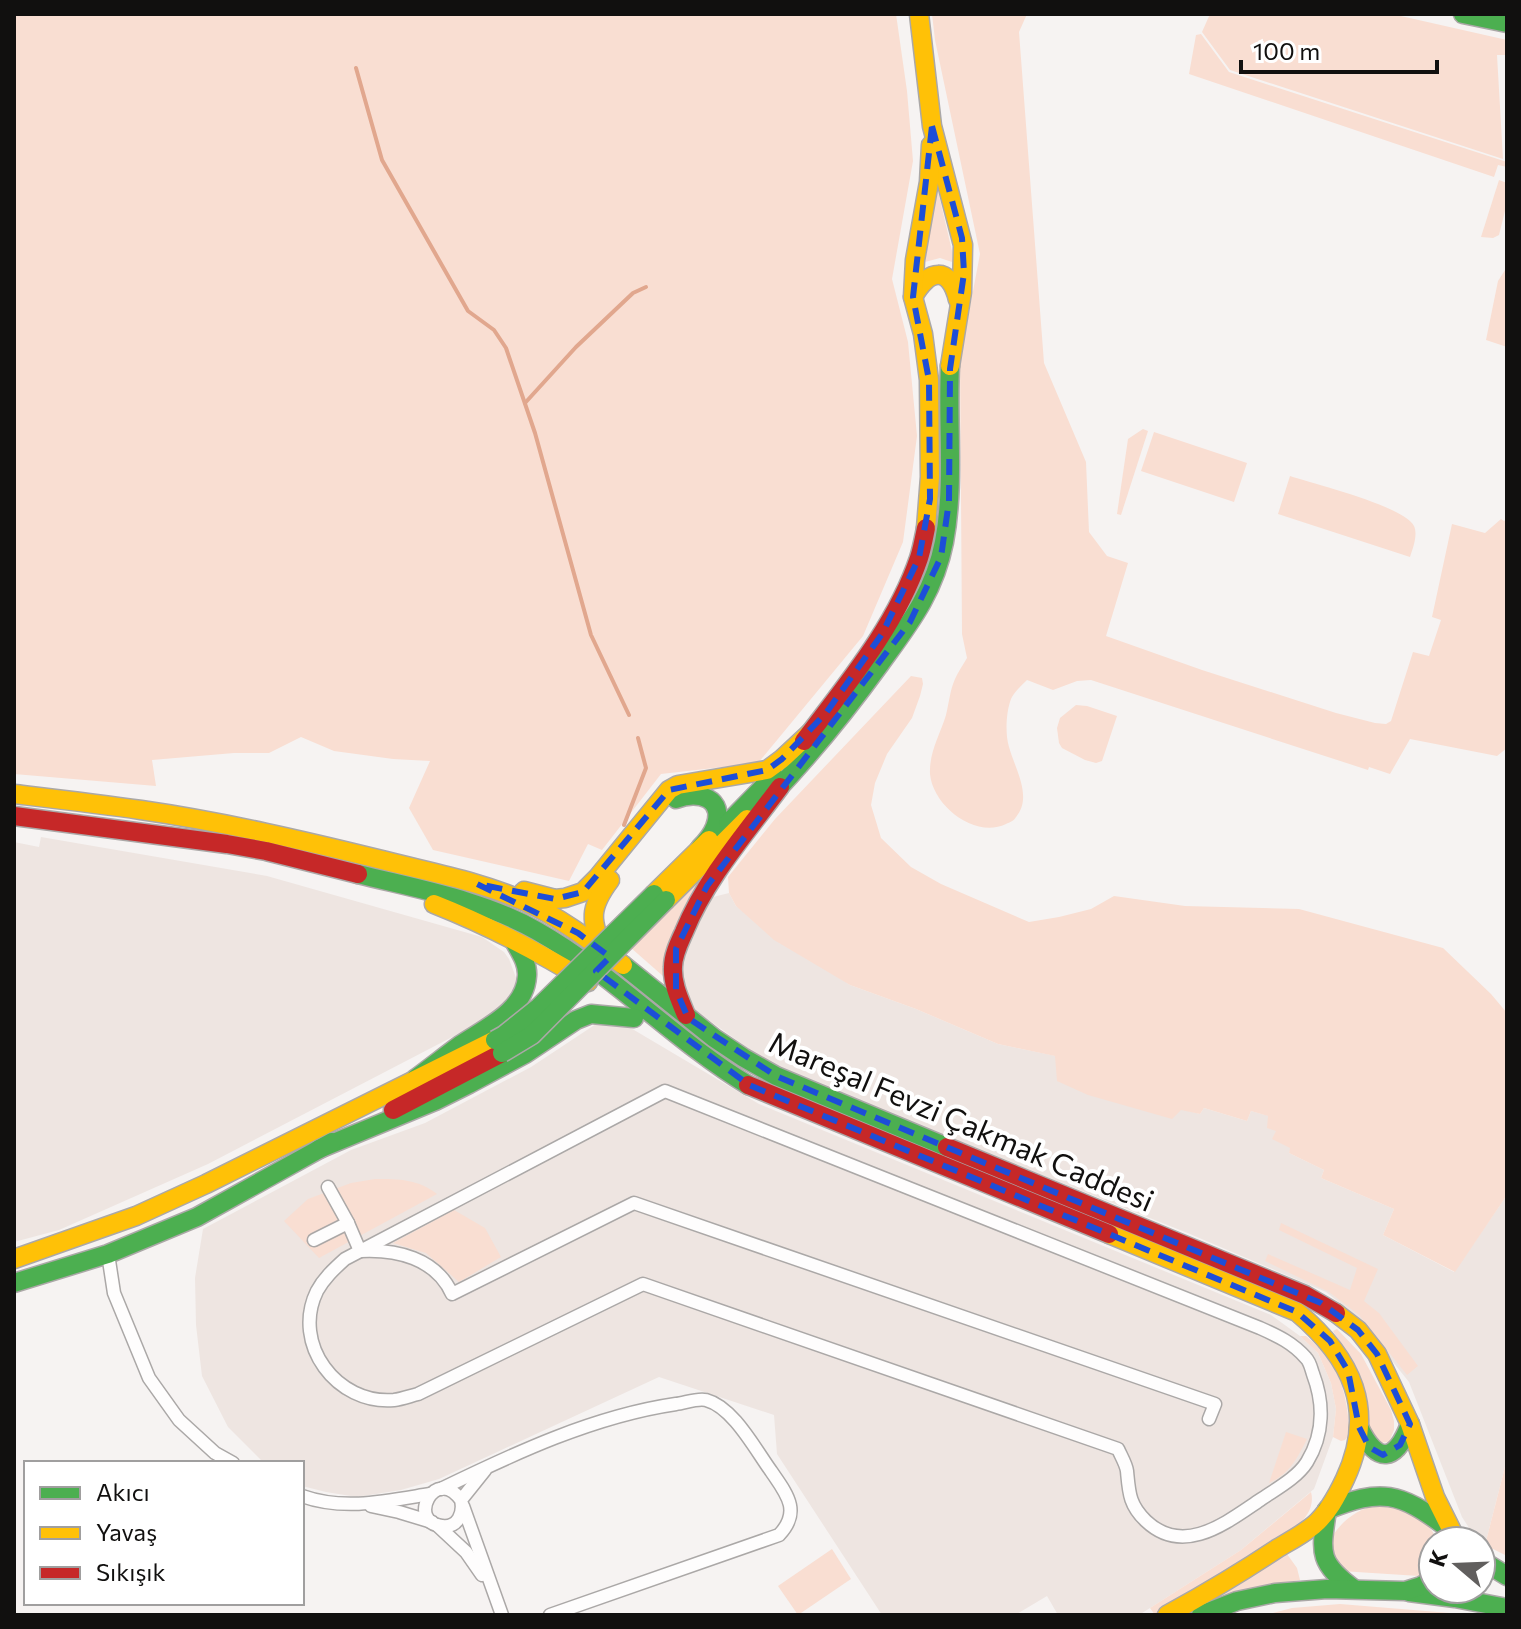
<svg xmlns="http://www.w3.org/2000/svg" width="1521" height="1629" font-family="Commissioner,sans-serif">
<rect width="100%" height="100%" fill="#f6f3f2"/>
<g fill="#eee5e1">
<path d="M41,837l226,39 215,61 22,15 5,7 9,24 -6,14 -29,24 -275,143 -149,66 -45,12v-400l25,5z"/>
<path d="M729,893l7,13 114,79 66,24 82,35 58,12 125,53 19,5 4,-6 43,13 4,-10 18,5 7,14 15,18 -2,5 35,17 -3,8 73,31 -11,26 71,37 53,-77v264l-22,86 -12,-11 -11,-17 -53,-135 -53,-66 -30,-24 -136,-58 -261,-104 -151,-64 -22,-12 -60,-43 -12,-21 -2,-38 27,-54z"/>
<path d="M609,1021l20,6 130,77 512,211 29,21 18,17 13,30 5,26 -3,28 -19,52 -73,61 -102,65h-81l-11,-19 -32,19h-133l-105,-161 -3,-39 -115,-38 -220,102 -38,11 -44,7 -31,-5 -24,-6v-23h-38l-36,-36 -26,-51 -6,-51 -1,-47 8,-49 148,-79 74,-27 106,-56 65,-43z"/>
</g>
<g fill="#f9ded2">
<path d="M14,14h882l11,77 6,70 -21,118 16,63 9,94 -14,106 -40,94 -105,127 -97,11 -59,76 -14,-6 -19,37 -136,-31 -24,-42 21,-47 -37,-2 -59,-8 -33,-14 -32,16h-35l-82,7 4,26 -142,-12z"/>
<path d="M932,14h95l-8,18 25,331 42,99 3,70 18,24 21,7 -22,73 96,34 134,43 39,10 11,1 5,-3 22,-69 16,4 12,-36 -9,-3 20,-93 33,9 16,-14 3,2 3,-2v229l-10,8 -87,-17 -20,35 -21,-7 -1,3 -277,-90 -14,1 -24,9 -26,-10c-5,5 -13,12 -16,19 -5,13 -6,35 -2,48 6,22 24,50 7,70 -2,4 -6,5 -10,7 -31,15 -73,-18 -76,-50 -1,-22 10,-39 16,-59 3,-12 4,-25 9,-36 3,-7 8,-14 12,-21l-5,-24 -2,-274 20,-106 -45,-214z"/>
<path d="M1210,14h182l115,26v15h-10l6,104 -273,-89 -28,-38z"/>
<path d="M1201,34l28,38 278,90v5l-9,-2 -4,12 -305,-103 7,-39z"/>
<path d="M1499,180l8,3 -1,24 -7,28 -6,3 -12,-1z"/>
<path d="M938,191l14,60v11l-12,-4 -15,4 11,-70z"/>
<path d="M1507,267v80l-21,-7 12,-59z"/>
<path d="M1143,429l5,2 -27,84 -4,-1 11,-75z"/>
<path d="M1154,432l93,31 -13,39 -93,-31z"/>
<path d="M1290,476c24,8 114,30 124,50 4,9 -1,22 -4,31l-132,-43z"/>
<path d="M911,676l11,2 1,6 -3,12 -8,22 -25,36 -12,29 -4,22 10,33 30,29 30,17 88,38 30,-5 32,-8 23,-13 71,10 114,3 144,39 48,46 16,19v182l-52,77 -72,-37 11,-26 -73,-31 3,-8 -35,-17 1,-5 -18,-9 4,-8 -9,-3 1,-12 -17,-5 -4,10 -43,-13 -4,6 -19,-4 -9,9 -84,-24 -31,-14 -2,-25 -57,-12 -82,-35 -66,-24 -76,-45 -38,-34 -7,-13 -1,-16 47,-58z"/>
<path d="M1076,705l11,1 30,10 -15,45 -6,2 -11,-3 -23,-12 -3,-5 -2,-15 3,-10z"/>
<path d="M727,848l-61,124 -3,4 -33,-29z"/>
<path d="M375,1179c25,0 42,0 62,15l-118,64 -35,-37 24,-22 43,-16z"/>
<path d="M454,1210l31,18 16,29 -42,25 -33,-29 -33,-10z"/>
<path d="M1281,1223l97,46 -14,32 15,12 39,53 -11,9 -48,-60 -30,-23 -64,-31 3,-7 82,36 7,-22 -78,-38z"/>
<path d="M1337,1329l24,25 30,56 3,11v9l-5,12 -10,1c-16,-14 -17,-52 -24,-72 -4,-14 -14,-27 -22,-40z"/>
<path d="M1300,1336h6c35,30 40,54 44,98l-5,6 -4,1 -8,-4 3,-28 -5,-26 -13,-30z"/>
<path d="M1286,1432l21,7c-10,20 -18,35 -38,44z"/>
<path d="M1507,1459v97l-22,-11z"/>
<path d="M1311,1492c7,27 -27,43 -45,57l-3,-2 -108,68 -5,-7 91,-58z"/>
<path d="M1377,1505c27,1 49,11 61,36h-5v25l-8,8 -6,2 -78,-5 -13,-27c10,-20 26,-34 49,-39z"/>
<path d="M832,1549l19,30 -53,36 -20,-29z"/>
<path d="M1287,1554l10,14 3,12 -31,5 -49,12z"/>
<path d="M1340,1604l110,9 -1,2h-184l27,-7z"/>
</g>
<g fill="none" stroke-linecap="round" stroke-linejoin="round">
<g stroke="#e1a78e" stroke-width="4">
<path d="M356,68l26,92 86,151 26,19 12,18 29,85 56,202 38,80"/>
<path d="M525,403l51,-56 57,-54 13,-6"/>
<path d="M624,825l22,-57 -8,-30"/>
</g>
<defs>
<g id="street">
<path d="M665,1091l595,237c18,8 33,15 46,30 4,4 5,10 7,16 11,29 11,60 -6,88 -10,16 -31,27 -47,38 -33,22 -76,57 -114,21 -17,-16 -17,-29 -19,-50 -1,-7 -6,-15 -9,-22l-475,-165 -225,110c-8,2 -16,5 -24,6 -57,5 -103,-56 -77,-109 7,-13 17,-22 28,-32z"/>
<path d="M328,1187l20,36 12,28c36,-2 76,7 92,43l182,-91 581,201 -6,15"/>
<path d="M314,1240l34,-17"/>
<path d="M108,1254l6,39 35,85 30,42 36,33 18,10"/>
<path d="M441,1489c74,-36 153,-73 235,-85 9,-1 21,-6 30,-4 27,7 49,49 65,71 15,22 31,40 8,64l-229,80"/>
<path d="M302,1496c42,15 85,5 128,-2"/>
<path d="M461,1500c-26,-36 -55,23 -19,26 16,2 22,-13 19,-26l24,-30"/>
<path d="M371,1506l28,6 33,10"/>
<path d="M463,1506l39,109"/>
<path d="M437,1525l29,27 16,23"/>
</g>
<g id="fast">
<path d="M1463,14l44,9"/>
<path d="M771,796c39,-41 75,-85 109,-132 29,-40 54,-71 64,-122 11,-58 3,-118 6,-176"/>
<path d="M676,799c22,-9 50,-1 39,28 -3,8 -9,15 -15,21"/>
<path d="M728,823l46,-47"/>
<path d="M358,874c60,15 125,26 179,57 76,43 137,109 211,154"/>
<path d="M623,965l91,73 30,20 32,18 171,71"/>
<path d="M415,1079c15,-11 30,-23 45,-34 25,-17 65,-34 67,-69 1,-13 -7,-24 -13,-35"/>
<path d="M319,1149l116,-48 34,-17 56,-30 51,-34 15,-6 43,4"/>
<path d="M14,1283l94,-29 89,-37 135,-75"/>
<path d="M1359,1427c18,38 37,35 51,-3"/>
<path d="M1327,1510c54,-22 73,-18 119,17"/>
<path d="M1327,1510c-6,42 -10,52 27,79"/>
<path d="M1481,1560l26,16"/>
<path d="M1409,1592l46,6 52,10"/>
<path d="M1201,1615l36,-14 38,-8 52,-4 78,2 16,-5 12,-7"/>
</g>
<g id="slow">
<path d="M919,14l13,112 31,119 -1,47 -12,74"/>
<path d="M913,297c15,-28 37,-32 45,3"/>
<path d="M926,528l4,-51 -1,-97 -6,-46 -10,-37 2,-37 14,-78 2,-37"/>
<path d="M14,794c42,5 85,10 127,16 83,12 164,31 245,51 47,12 96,21 140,41 35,16 66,40 97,63"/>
<path d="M524,891l31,8 10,-1 18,-6 15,-15 71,-87 9,-5 89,-15 15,-11 29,-27"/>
<path d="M654,894l55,-54"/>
<path d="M666,900l81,-81"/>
<path d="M434,904c53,21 105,48 154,78"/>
<path d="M604,952c-14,-32 -15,-44 6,-72"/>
<path d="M1109,1234l188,78c55,46 80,98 48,167 -8,17 -17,34 -31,46 -11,9 -24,16 -36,23 -36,24 -73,46 -111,67"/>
<path d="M14,1259l122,-43 70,-32 289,-144"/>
<path d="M1336,1313l22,17 19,24 33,70 25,73 22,44"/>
</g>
<g id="jam">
<path d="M804,741c43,-57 92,-115 115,-183 3,-9 5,-20 7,-30"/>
<path d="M14,816l213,28 39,7 92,23"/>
<path d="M686,1015c-6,-15 -14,-31 -13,-48 0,-12 6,-24 11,-35 22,-54 62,-99 96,-145"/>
<path d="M748,1085l361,149"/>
<path d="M393,1110l109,-57"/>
<path d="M947,1147l358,148 31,18"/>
</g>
</defs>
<use href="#street" stroke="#aba8a7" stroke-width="15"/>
<use href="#fast" stroke="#aba8a7" stroke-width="21"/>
<use href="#slow" stroke="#aba8a7" stroke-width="21"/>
<use href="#jam" stroke="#aba8a7" stroke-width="21"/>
<use href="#street" stroke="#fefdfd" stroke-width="12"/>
<use href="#fast" stroke="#4caf50" stroke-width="18"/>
<use href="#slow" stroke="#ffc107" stroke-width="18"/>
<use href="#jam" stroke="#c62828" stroke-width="18"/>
<defs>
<g id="fast-bridge">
<path d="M495,1040l9,-5 35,-28 115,-113"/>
<path d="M502,1053l30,-18 134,-135"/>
</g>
</defs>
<use href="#fast-bridge" stroke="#aba8a7" stroke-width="21" stroke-linecap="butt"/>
<use href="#fast-bridge" stroke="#4caf50" stroke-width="18"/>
</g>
<path fill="none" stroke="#1d4ed8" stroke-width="6" stroke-dasharray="16 10" stroke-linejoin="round" d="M932,126l30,112 2,35 -14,96 -1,132 -8,56 -31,65 -203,264 -31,63v41l12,28 88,58 545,227 37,27 19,24 33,70 -10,21 -17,10 -14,-8 -10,-20 -11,-56 -18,-30 -33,-29 -548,-227 -153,-114 14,-14 -32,-24 -101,-49 78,15 28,-7 86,-102 98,-20 15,-11 44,-46 56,-79 37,-76 11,-59 -1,-119 -16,-83z"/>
<g text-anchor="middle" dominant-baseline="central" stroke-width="8" stroke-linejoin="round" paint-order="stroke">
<g font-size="30" fill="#11100f" stroke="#fff">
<text transform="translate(962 1120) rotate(23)">Mareşal Fevzi Çakmak Caddesi</text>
</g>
</g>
<rect width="1521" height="1629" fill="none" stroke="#11100f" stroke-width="32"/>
<rect x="24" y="1461" width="280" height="144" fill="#ffffff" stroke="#a09f9f" stroke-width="2"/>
<rect x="40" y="1487" width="40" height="12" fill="#4caf50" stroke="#a09f9f" stroke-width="2"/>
<text x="96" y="1501" font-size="24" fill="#11100f">Akıcı</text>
<rect x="40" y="1527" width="40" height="12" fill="#ffc107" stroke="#a09f9f" stroke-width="2"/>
<text x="96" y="1541" font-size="24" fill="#11100f">Yavaş</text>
<rect x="40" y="1567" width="40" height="12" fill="#c62828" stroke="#a09f9f" stroke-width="2"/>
<text x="96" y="1581" font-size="24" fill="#11100f">Sıkışık</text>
<g transform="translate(1457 1565) rotate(289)"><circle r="38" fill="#ffffff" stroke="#a09f9f" stroke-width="2"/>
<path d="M0-6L14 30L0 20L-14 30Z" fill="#615f5e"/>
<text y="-12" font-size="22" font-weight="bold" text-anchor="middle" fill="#11100f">K</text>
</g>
<path d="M1241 60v12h196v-12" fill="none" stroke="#11100f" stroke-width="4"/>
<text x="1253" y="60" font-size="24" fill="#11100f" stroke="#ffffff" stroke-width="6" paint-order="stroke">100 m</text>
</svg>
